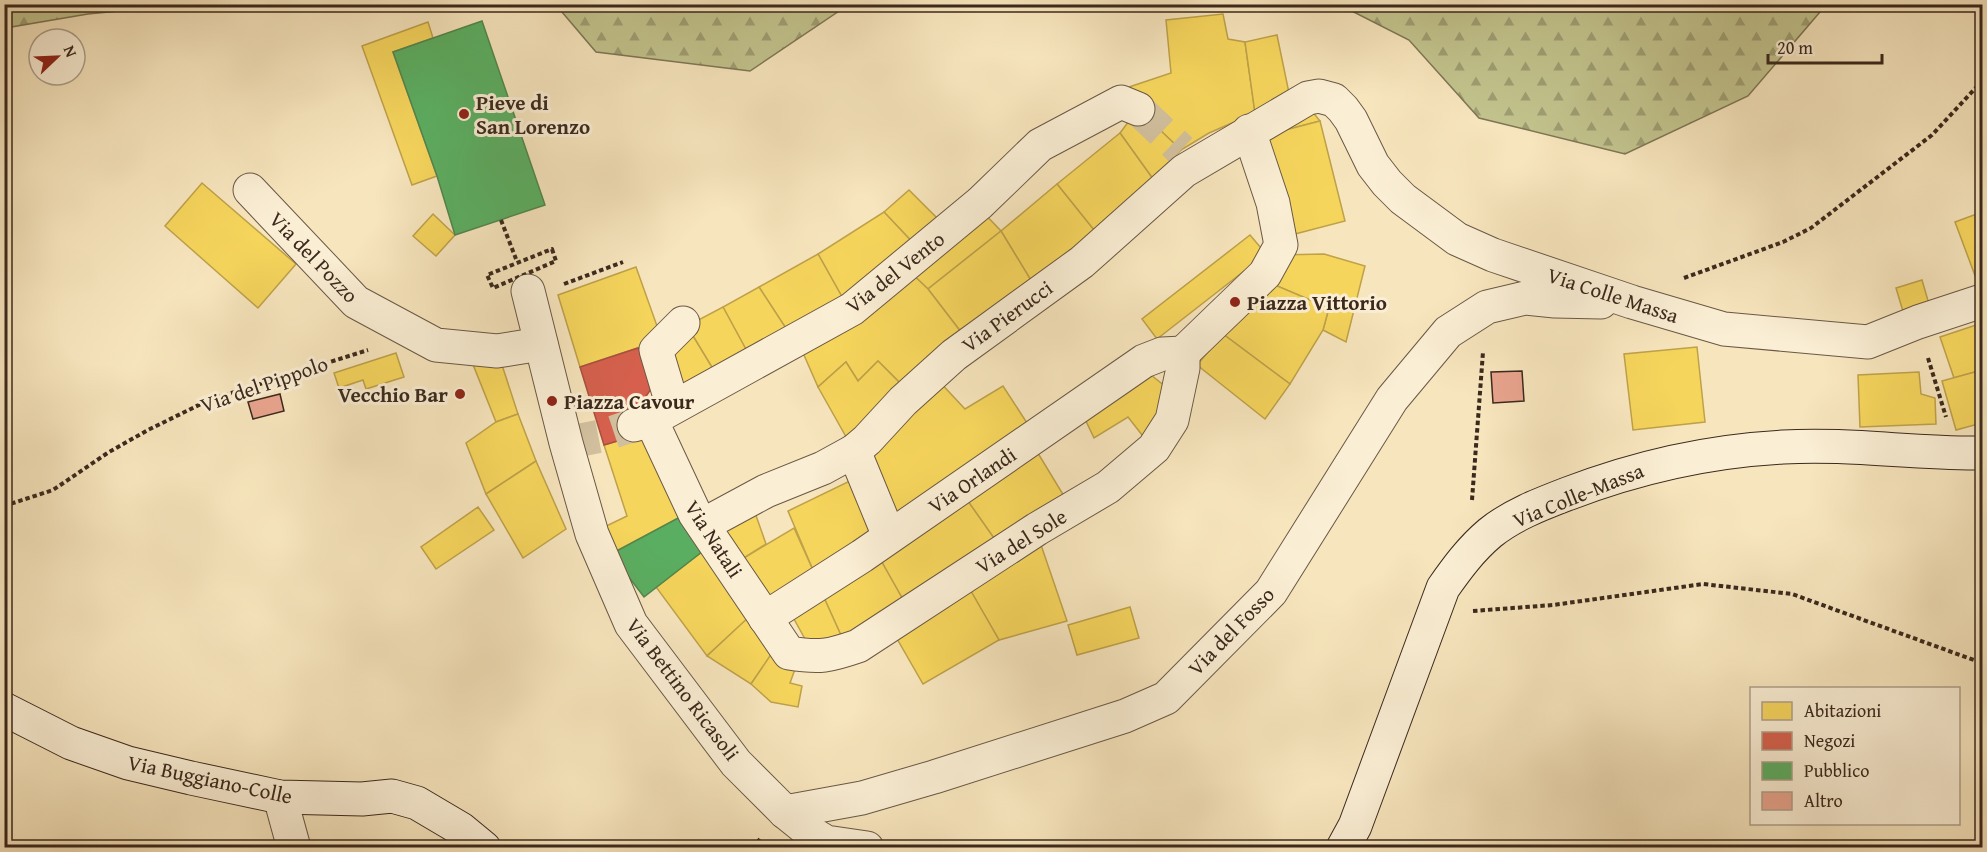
<svg xmlns="http://www.w3.org/2000/svg" width="1987" height="852" font-family="'Gentium Book Plus',serif">
<defs>
<pattern id="forest-firs" width="22" height="20" patternUnits="userSpaceOnUse" patternTransform="scale(1.5)"><rect width="22" height="20" fill="#c2c38d"/><path d="M5 1l3.5 6h-7zM16 11l3.5 6h-7z" fill="#9f9e73"/></pattern>
</defs>
<rect width="100%" height="100%" fill="#f7e5bd"/>
<filter id="stains"><feTurbulence type="fractalNoise" baseFrequency=".00333" numOctaves="4"/><feColorMatrix values="0 0 0 0 .2 0 0 0 0 .09 0 0 0 0 .02 0 0 0 .5 -.17"/></filter>
<radialGradient id="worn" r=".72"><stop offset=".6" stop-color="#630" stop-opacity="0"/><stop offset="1" stop-color="#630" stop-opacity=".3"/></radialGradient>
<g fill="url(#forest-firs)" stroke="#7e7655" stroke-width="1.5">
<path d="M5,4h175v1l-92,9 -83,14z"/>
<path d="M556,5h292l-98,66 -154,-19z"/>
<path d="M1340,5l486,-1v1l-78,91 -123,58 -146,-36 -70,-78z"/>
</g>
<g fill="#f6d55c" stroke="#bea149" stroke-width="1.5">
<path d="M1223,14l5,25 17,3 10,71 -46,20 -28,17 -43,-41 -9,-22 42,-14 -5,-53z"/>
<path d="M428,22l5,16 -40,14 44,124 -25,9 -50,-139z"/>
<path d="M1277,35l12,58 -34,20 -10,-71z"/>
<path d="M1138,109l43,41 -28,29 -33,-46z"/>
<path d="M1311,110l9,11 -54,14z"/>
<path d="M1320,121l25,100 -54,14 -25,-100z"/>
<path d="M1120,133l33,46 -55,56 -41,-51z"/>
<path d="M202,183l94,81 -38,44 -93,-82z"/>
<path d="M1057,184l41,51 -66,47 -31,-51z"/>
<path d="M909,190l36,36 -28,21 -33,-35z"/>
<path d="M981,210l20,21 -73,58 -21,-20z"/>
<path d="M884,212l33,35 -71,57 -28,-50z"/>
<path d="M1982,212v76l-2,1 -25,-67z"/>
<path d="M433,214l22,21 -19,21 -23,-20z"/>
<path d="M1001,231l31,51 -71,50 -33,-43z"/>
<path d="M1250,235l16,19 -109,85 -15,-20z"/>
<path d="M818,254l28,50 -57,29 -30,-46z"/>
<path d="M1324,254l41,12 -19,76 -23,-12 6,-22 -59,-25 9,-28z"/>
<path d="M636,267l26,73 -82,27 -22,-72z"/>
<path d="M907,269l21,20 33,43 -54,58 -29,-29 -20,20 -12,-19 -28,25 -18,-41z"/>
<path d="M1922,280l9,31 -26,7 -9,-30z"/>
<path d="M1270,283l59,25 -6,22 -33,54 -67,-50z"/>
<path d="M759,287l30,46 -40,22 -26,-48z"/>
<path d="M723,307l26,48 -33,19 -29,-48z"/>
<path d="M1982,323v47l-28,8 -14,-41z"/>
<path d="M687,326l29,48 -35,19 -15,-42z"/>
<path d="M1223,334l67,50 -25,35 -68,-54z"/>
<path d="M1697,347l8,75 -72,8 -9,-76z"/>
<path d="M396,353l8,24 -38,12 -3,-9 -24,8 -5,-15z"/>
<path d="M878,361l29,29 -58,52 -31,-55 28,-25 12,19z"/>
<path d="M472,362l30,3 16,49 -22,8z"/>
<path d="M1982,370v53l-26,7 -14,-49z"/>
<path d="M1146,371l25,20 -25,49 -18,-23 -34,21 -10,-21z"/>
<path d="M1919,372l2,22 14,4 1,26 -76,3 -2,-52z"/>
<path d="M937,379l28,30 38,-23 26,40 -134,96 -24,-68z"/>
<path d="M518,414l18,47 -50,33 -20,-51 30,-21z"/>
<path d="M641,434l41,82 -71,38 -11,-25 27,-13 -23,-71z"/>
<path d="M1033,445l31,51 -68,45 -31,-44z"/>
<path d="M536,461l30,68 -43,29 -37,-64z"/>
<path d="M858,477l22,57 -64,43 -28,-66z"/>
<path d="M965,497l31,44 -90,64 -27,-48z"/>
<path d="M478,507l16,23 -58,39 -15,-22z"/>
<path d="M753,507l13,37 -27,17 -24,-32z"/>
<path d="M794,528l22,49 -48,33 -29,-49z"/>
<path d="M1040,542l27,79 -68,19 -31,-54z"/>
<path d="M703,551l47,65 -43,40 -51,-69z"/>
<path d="M879,557l27,48 -62,37 -23,-51z"/>
<path d="M968,586l31,54 -76,44 -31,-54z"/>
<path d="M821,591l23,51 -34,6 -21,-38z"/>
<path d="M1130,607l9,31 -62,17 -9,-30z"/>
<path d="M750,616l25,33 -24,35 -44,-28z"/>
<path d="M772,653l26,8 -8,22 12,3 -4,21 -27,-5 -20,-18z"/>
</g>
<path fill="#d6604d" stroke="#a8503f" stroke-width="1.5" d="M638,348l21,30 -20,28 2,28 -37,11 -24,-78z"/>
<g fill="#5aae61" stroke="#51864d" stroke-width="1.5">
<path d="M482,21l63,184 -90,30 -18,-59 -44,-124z"/>
<path d="M682,516l21,35 -59,46 -33,-43z"/>
</g>
<g fill="#e9a48e" stroke="#3b291d" stroke-width="1.5">
<path d="M1522,371l2,30 -31,2 -2,-31z"/>
<path d="M280,394l4,17 -31,8 -5,-17z"/>
</g>
<g fill="none" stroke-linecap="round" stroke-linejoin="round">
<g stroke="#d1bf9d" stroke-width="33" stroke-dasharray="33 16" stroke-linecap="butt">
<path d="M1138,109l43,41"/>
<path d="M566,443l35,-7 33,-11"/>
</g>
<defs>
<g id="street">
<path d="M250,190l106,112 80,43 61,6 44,-7"/>
<path d="M528,291l38,152 26,91 39,90 105,139 49,49 26,21 15,9 41,6"/>
<path d="M1183,353l82,-79 16,-29 -8,-42 -24,-72"/>
<path d="M673,407l-17,-57 27,-27"/>
<path d="M651,420l44,94 94,139c31,5 40,3 69,-7l179,-117 71,-42 46,-39 18,-28 11,-52v-15"/>
<path d="M634,425l17,-5 201,-111 128,-106 60,-58 81,-43 17,7"/>
<path d="M854,451l35,85"/>
<path d="M703,525l63,-34 57,-23 31,-17 13,-11 36,-39 51,-46 128,-93 102,-91 124,-73 11,-2 15,4 9,9 8,11 22,45 14,18 16,16 54,40 36,16 139,47 92,27 144,13 50,-20 64,-21"/>
<path d="M765,618l97,-62 282,-195 18,-7 21,-1"/>
<path d="M280,797l14,51"/>
<path d="M785,812l77,-14 72,-21 191,-61 41,-18 105,-106 121,-193 56,-67 39,-25 38,-9 30,3 46,1"/>
</g>
<g id="secondary">
<path d="M4,709l67,34 57,20 63,15 89,19 82,2 30,-3 25,7 44,26 23,19"/>
<path d="M1343,848l12,-22 88,-238c14,-20 28,-39 47,-55 22,-18 51,-29 77,-39 70,-27 140,-43 216,-47 66,-4 133,7 199,6"/>
</g>
</defs>
<use href="#street" stroke="#6a5845" stroke-width="35"/>
<use href="#secondary" stroke="#3b291d" stroke-width="35"/>
<g stroke="#3b291d" stroke-width="4" stroke-dasharray="4.5 3" stroke-linecap="butt">
<path d="M501,220l15,39"/>
<path d="M552,249l4,12 -63,27 -6,-13z"/>
<path d="M1684,278l99,-36 28,-14 121,-93 50,-54"/>
<path d="M564,284l59,-22"/>
<path d="M1928,358l18,59"/>
<path d="M1472,500l11,-148"/>
<path d="M4,506l49,-16 56,-38 39,-22 61,-30 159,-50"/>
<path d="M1473,611l80,-6 150,-21 89,10 190,69"/>
<path d="M753,848l7,-9"/>
</g>
<use href="#street" stroke="#faeed4" stroke-width="33"/>
<use href="#secondary" stroke="#faeed4" stroke-width="33"/>
</g>
<g fill="#8f2418" stroke="#faeed4" stroke-width="2">
<circle cx="464" cy="114" r="6"/>
<circle cx="1235" cy="302" r="6"/>
<circle cx="460" cy="394" r="6"/>
<circle cx="552" cy="401" r="6"/>
</g>
<g text-anchor="middle" dominant-baseline="central" stroke-width="6" stroke-linejoin="round" paint-order="stroke">
<g font-size="21" font-weight="bold" fill="#3b291d" stroke="#faeed4" text-anchor="start">
<text x="476" y="102">Pieve di<tspan x="476" dy="24">San Lorenzo</tspan></text>
<text x="1247" y="302">Piazza Vittorio</text>
<text x="448" y="394" text-anchor="end">Vecchio Bar</text>
<text x="564" y="401">Piazza Cavour</text>
</g>
<g font-size="21" fill="#3b291d" stroke="#faeed4">
<text transform="translate(314 257) rotate(46)">Via del Pozzo</text>
<text transform="translate(895 272) rotate(-38)">Via del Vento</text>
<text transform="translate(1613 295) rotate(18)">Via Colle Massa</text>
<text transform="translate(1007 316) rotate(-36)">Via Pierucci</text>
<text transform="translate(264 384) rotate(-19)">Via del Pippolo</text>
<text transform="translate(972 480) rotate(-34)">Via Orlandi</text>
<text transform="translate(1578 495) rotate(-22)">Via Colle-Massa</text>
<text transform="translate(714 539) rotate(57)">Via Natali</text>
<text transform="translate(1021 541) rotate(-32)">Via del Sole</text>
<text transform="translate(1231 631) rotate(-46)">Via del Fosso</text>
<text transform="translate(683 689) rotate(53)">Via Bettino Ricasoli</text>
<text transform="translate(210 779) rotate(12)">Via Buggiano-Colle</text>
</g>
</g>
<rect width="1987" height="852" fill="none" stroke="#f7e5bd" stroke-width="24"/>
<rect x="6" y="6" width="1975" height="840" fill="none" stroke="#3b291d" stroke-width="3"/>
<rect x="12" y="12" width="1963" height="828" fill="none" stroke="#3b291d" stroke-width="1.5"/>
<rect x="1750" y="687" width="210" height="138" fill="#faeed4" stroke="#ae9f8b" stroke-width="1.5"/>
<rect x="1762" y="702" width="30" height="18" fill="#f6d55c" stroke="#ae9f8b" stroke-width="1.5"/>
<text x="1804" y="717" font-size="18" fill="#3b291d">Abitazioni</text>
<rect x="1762" y="732" width="30" height="18" fill="#d6604d" stroke="#ae9f8b" stroke-width="1.5"/>
<text x="1804" y="747" font-size="18" fill="#3b291d">Negozi</text>
<rect x="1762" y="762" width="30" height="18" fill="#5aae61" stroke="#ae9f8b" stroke-width="1.5"/>
<text x="1804" y="777" font-size="18" fill="#3b291d">Pubblico</text>
<rect x="1762" y="792" width="30" height="18" fill="#e9a48e" stroke="#ae9f8b" stroke-width="1.5"/>
<text x="1804" y="807" font-size="18" fill="#3b291d">Altro</text>
<g transform="translate(57 57) rotate(67)"><circle r="28" fill="#faeed4" stroke="#ae9f8b" stroke-width="1.5"/>
<path d="M0-4.5L10 22L0 15L-10 22Z" fill="#8f2418"/>
<text y="-9" font-size="16" font-weight="bold" text-anchor="middle" fill="#3b291d">N</text>
</g>
<path d="M1768 54v9h114v-9" fill="none" stroke="#3b291d" stroke-width="3"/>
<text x="1777" y="54" font-size="18" fill="#3b291d" stroke="#faeed4" stroke-width="4.5" paint-order="stroke">20 m</text>
<rect width="100%" height="100%" filter="url(#stains)"/>
<rect width="100%" height="100%" fill="url(#worn)"/>
</svg>
